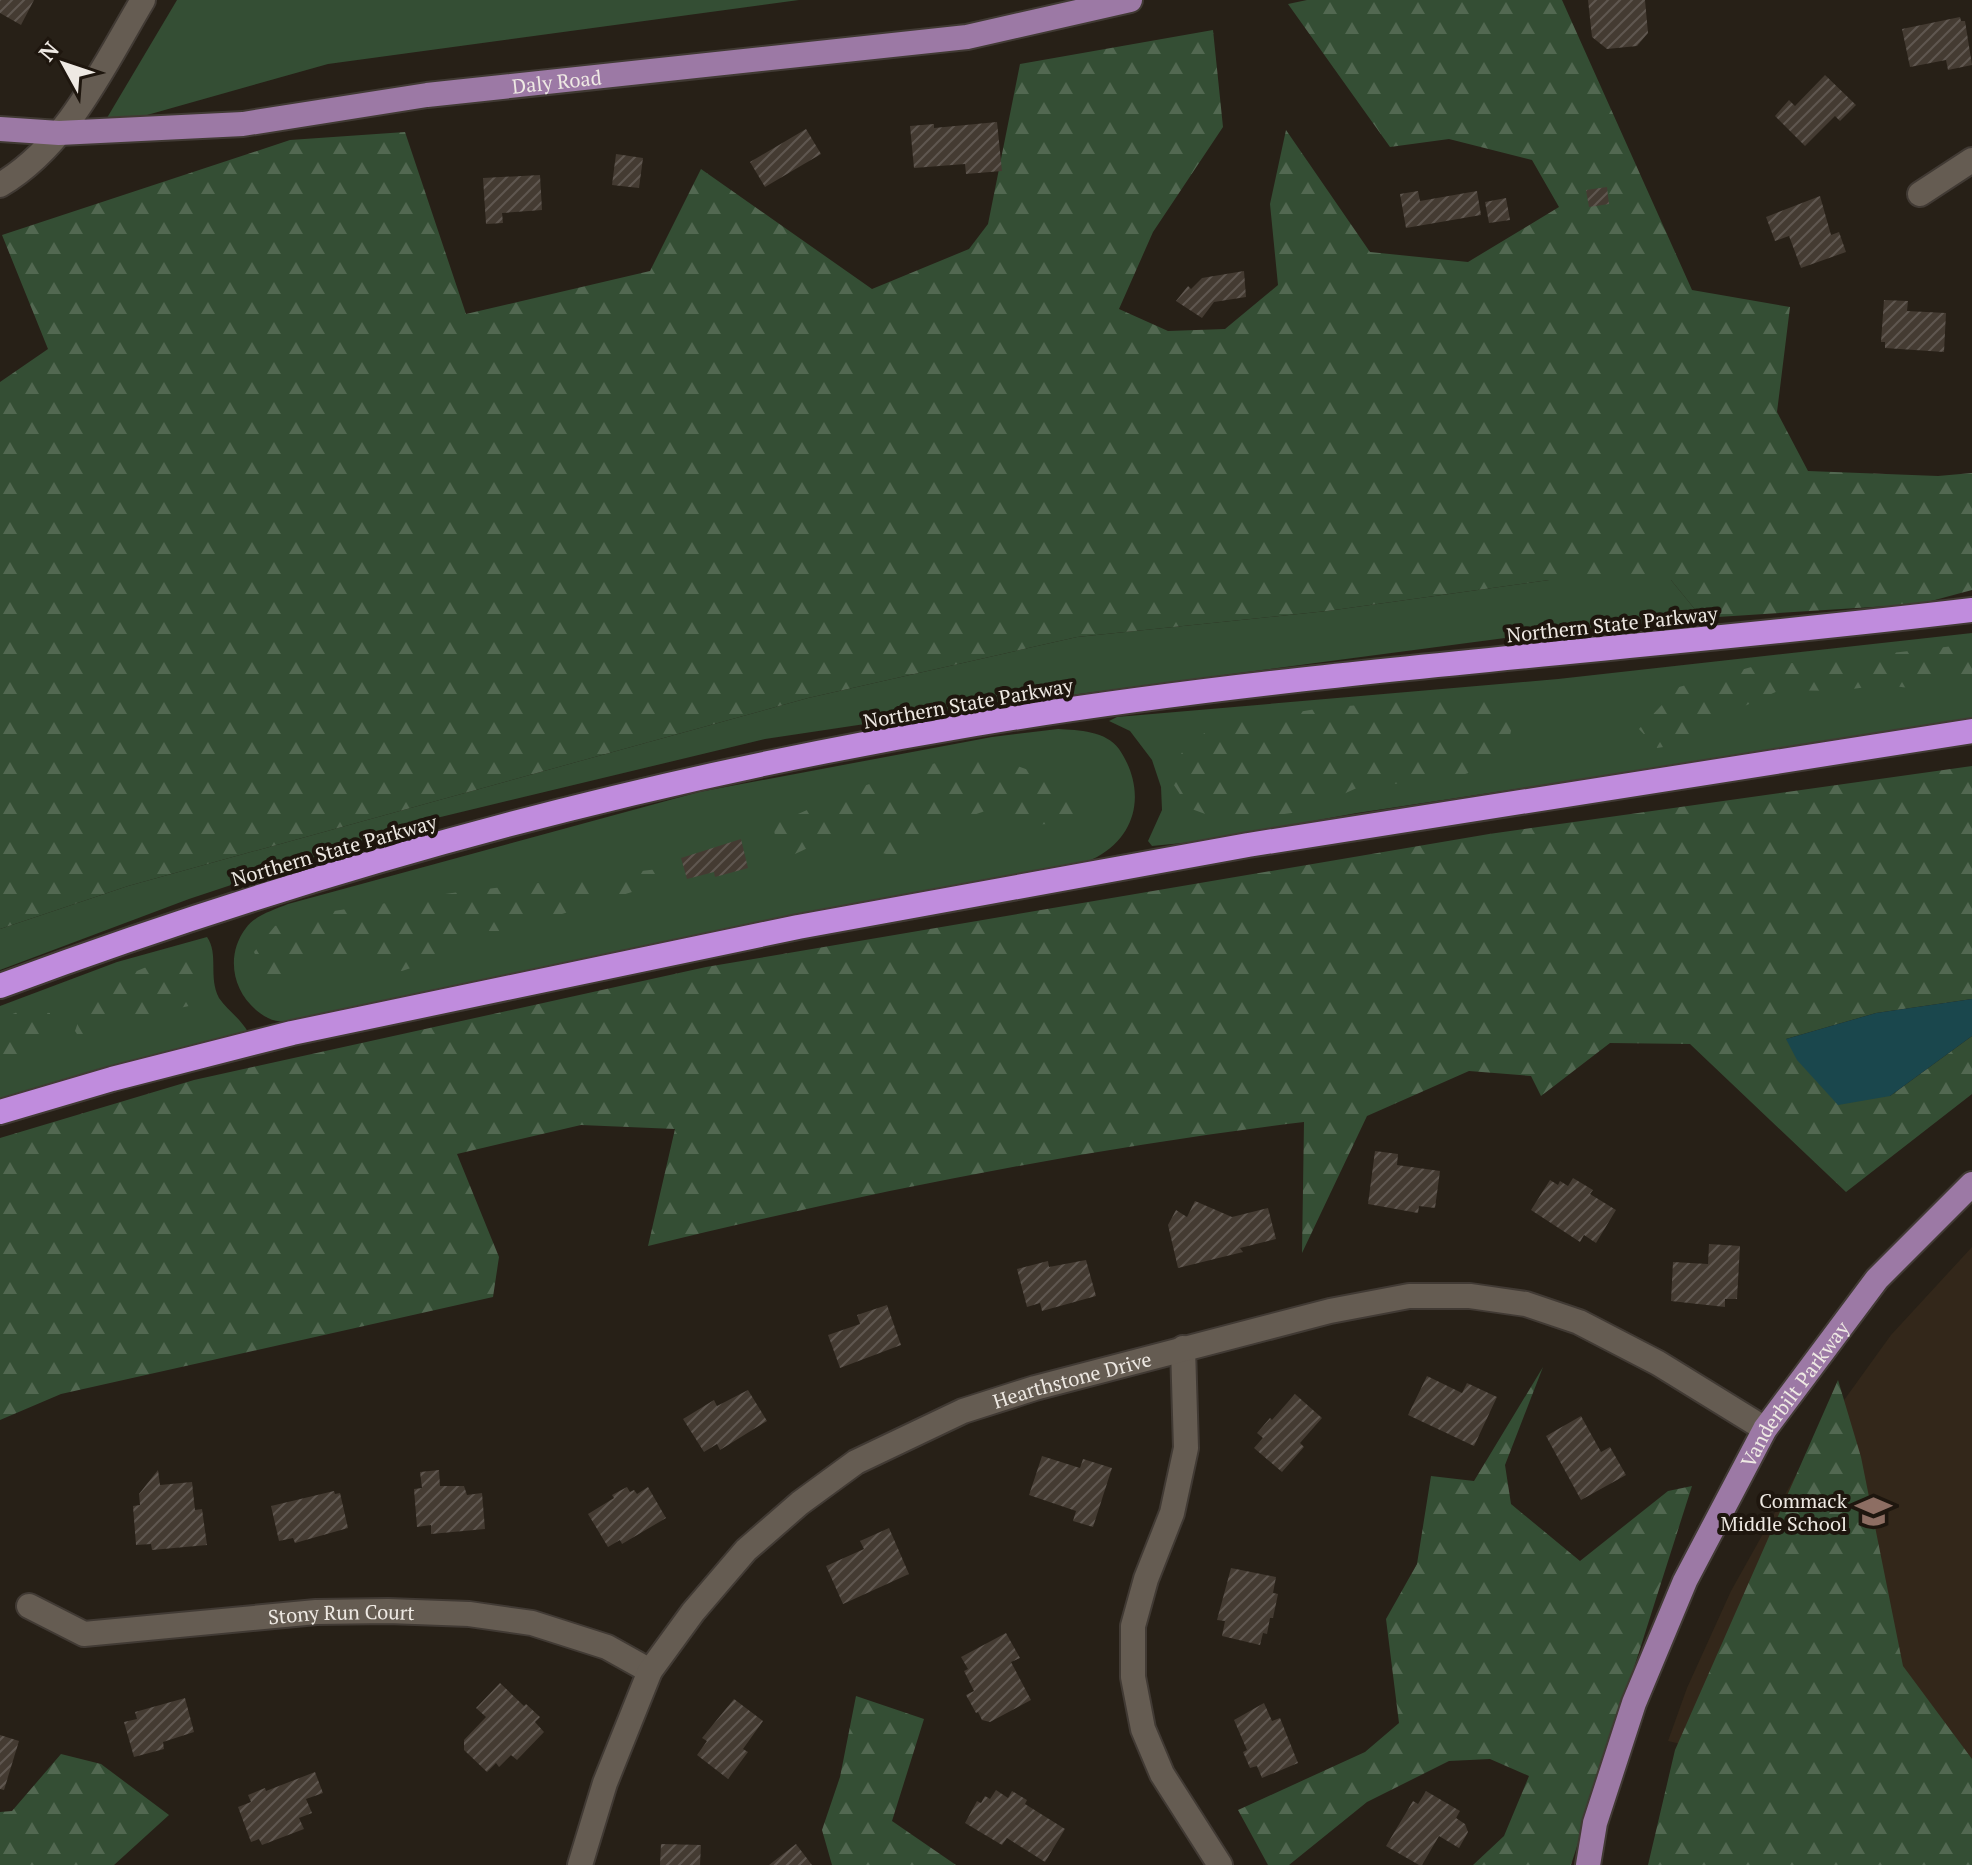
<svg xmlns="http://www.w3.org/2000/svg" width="1972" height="1865" font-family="'PT Serif',serif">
<defs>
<pattern id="forest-firs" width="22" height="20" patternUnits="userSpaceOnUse" patternTransform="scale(2)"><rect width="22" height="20" fill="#344e34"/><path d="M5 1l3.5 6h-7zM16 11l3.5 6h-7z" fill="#526851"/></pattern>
<pattern id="building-hatch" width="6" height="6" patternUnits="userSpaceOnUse" patternTransform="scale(2)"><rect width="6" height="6" fill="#443b32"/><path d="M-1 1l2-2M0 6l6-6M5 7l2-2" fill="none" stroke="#5f5750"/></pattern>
</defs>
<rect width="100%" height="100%" fill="#272017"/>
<path fill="#33271a" d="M1972,1247v568l-304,-74 19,-53 44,-97 85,-152 75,-104z"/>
<g fill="#344e34">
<path d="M177,0h622l-471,64 -227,64z"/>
<path d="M1549,580h122l31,38 -151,14 -586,77 -200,30 -345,83 -231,77 -189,71v-41l128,-43 680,-188 269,-61 250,-26z"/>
<path d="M1972,633v87l-615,93 -154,28 -51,5 -4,-5 14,-31 -1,-23 -9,-27 -22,-29 -21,-10 8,-4 441,-38z"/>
<path d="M1058,729c21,1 48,2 61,20 26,38 21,84 -22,108 -20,11 -48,12 -70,16 -48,8 -96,16 -143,25 -194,38 -386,82 -580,122 -12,1 -25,4 -36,-2 -34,-18 -45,-60 -22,-90 9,-13 28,-18 42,-24l411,-112 293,-55z"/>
<path d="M207,937c12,17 1,40 12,61 8,12 21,20 29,34l-26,10 -222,67v-103l117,-44z"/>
</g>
<g fill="url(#forest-firs)">
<path d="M1307,0h255l130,290 98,17 -13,105 31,59 130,5 34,-3v117l-52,14 -218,14 -31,-38h-122l-222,31 -250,26 -269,61 -680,188 -128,43v-547l48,-33 -46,-114 288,-95 115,-8 61,182 184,-43 51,-102 171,120 97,-40 19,-25 32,-160 193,-34 10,97 -70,105 -34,77 49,22 57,-2 53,-44 -8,-81 16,-74 84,122 98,10 91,-55 -27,-47 -83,-21 -59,8 -102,-143z"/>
<path d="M1972,644v30c-35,10 -57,20 -93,8l-12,5 -30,4 -57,-1 -42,19 -42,33 -39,6 -18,-19 40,-42 87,-24h36z"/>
<path d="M1487,695l26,27 -9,40 -55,17 -90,8 -53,24 -79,11 -38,-14 -21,-32 19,-32 29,-18 106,-18z"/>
<path d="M948,759h50l36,13 31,13 20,23 -33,16 -37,1 -24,-16 -35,12 -48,38 -35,-8 -16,-16 -13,-4 -64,30 -7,-36 84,-37z"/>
<path d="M1972,766v233l-96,14 -90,26 104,57 82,-60v58l-126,98 -156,-148 -80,-1 -69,53 -10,-20 -62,-5 -102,45 -65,137 2,-131c-221,27 -440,71 -656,124l27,-117 -94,-4 -124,29 42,103 -6,40 -432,97 -61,26v-282l194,-58 512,-113 783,-133z"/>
<path d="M667,868l3,12 -162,51h-26l-30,23 -50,17 -17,-3 -11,-10 -31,-3 -30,6 -31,20 -17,-4 -11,-25 21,-26 39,-12 138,-21z"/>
<path d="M186,954l11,11v15l-8,26 -72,15 -30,28 -12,-18 14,-40 55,-23z"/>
<path d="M20,1011l30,2v35l-50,20v-49z"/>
<path d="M1543,1367l-38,98 6,39 69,57 88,-70 24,-5 -121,379h-98l31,-29 25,-60 -39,-17 -41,2 -82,41 -78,63h-21l-30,-55 127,-58 34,-29 -13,-104 31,-55 14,-88 43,5z"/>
<path d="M1838,1380l23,77 42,209 69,93v106h-324l27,-115z"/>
<path d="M856,1696l68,23 -32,102 64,44h-124l-10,-35 18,-53z"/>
<path d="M61,1754l40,10 68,51 -55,50h-114v-53l12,-1z"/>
</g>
<path fill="#1a474d" d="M1972,999v37l-82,60 -52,9 -41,-45 -11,-21 90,-26z"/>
<g fill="url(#building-hatch)">
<path d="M0,0h34l-13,25 -21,-12z"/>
<path d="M1588,0h57l3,33 -11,13 -30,3 -15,-12z"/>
<path d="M1960,17l1,4h4l7,44 -24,5 -2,-10 -36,7 -8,-38z"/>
<path d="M1825,75l31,30 -16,16 -5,-5 -30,30 -30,-30 14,-16 6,6z"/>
<path d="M997,122l5,49 -36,3 -1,-10 -51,4 -4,-42 24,-2v4z"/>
<path d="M806,129l15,25 -56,33 -15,-25z"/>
<path d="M616,154l27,4 -4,30 -27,-3z"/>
<path d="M540,175l2,35 -40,3 1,10 -17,1 -3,-46z"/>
<path d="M1607,187l2,17 -20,3 -3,-17z"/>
<path d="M1418,191l2,10 57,-10 4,24 -75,13 -6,-34z"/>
<path d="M1820,196l11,39 8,-3 7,20 -45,16 -12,-32 -14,5 -9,-24z"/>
<path d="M1506,198l4,22 -21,3 -4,-21z"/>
<path d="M1244,271l2,26 -32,5 -12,16 -26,-17 12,-15 3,3 11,-11z"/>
<path d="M1884,300l24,1 -1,10 39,2 -2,39 -59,-4v-6h-4z"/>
<path d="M741,839l7,29 -33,9 -1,-5 -27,7 -6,-21z"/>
<path d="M1375,1151l23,3 -1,11 43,6 -5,37 -16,-2 -1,7 -50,-9z"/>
<path d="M1573,1178l20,12 -3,4 26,16 -20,33 -12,-8 -4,7 -49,-32 19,-30 8,5 2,-4 8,5z"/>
<path d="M1195,1201l37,16 36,-9 8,31 -36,9 3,4 -65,16 -10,-43 8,-15 11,7z"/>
<path d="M1709,1244l31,2 -3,53h-12v8l-54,-6 2,-39 35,2z"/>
<path d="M1086,1260l10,36 -54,15 -2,-8 -13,4 -10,-38 31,-8 1,6z"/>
<path d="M887,1305l14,40 -61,23 -12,-33 32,-11 -3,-9z"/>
<path d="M1427,1376l35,17 5,-10 30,14 -23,49 -66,-31z"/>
<path d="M748,1390l19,31 -47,29 -3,-6 -13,8 -21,-33 31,-19 3,6z"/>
<path d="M1295,1394l27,24 -22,25 4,4 -22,25 -28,-24 9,-10 -6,-5 13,-15 2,2z"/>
<path d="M1581,1416l20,36 9,-5 16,28 -45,25 -35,-64z"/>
<path d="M1042,1456l38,12 3,-9 29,9 -19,59 -20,-6 3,-10 -47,-16z"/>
<path d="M158,1470l2,15 32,-3 3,28 7,-1 5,36 -55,5 -1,-6 -15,1 -3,-39 7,-1 -1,-11z"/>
<path d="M439,1470l1,16h24l3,9 15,-2 3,36 -54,5v-9l-14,2 -3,-38 8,-1 -2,-16z"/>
<path d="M627,1487l3,5 4,-2 3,4 11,-7 18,31 -44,26 -2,-4 -12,7 -20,-33 26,-16 -2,-3z"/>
<path d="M334,1491l1,3 5,-1 8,35 -53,15 -2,-5 -14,3 -8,-35z"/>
<path d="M889,1528l20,46 -66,30 -17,-38 38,-17 -4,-8z"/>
<path d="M1231,1568l45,9 -3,16 5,1 -5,24h-3l-3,16 -4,-1 -3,12 -38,-9 3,-15 -8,-1z"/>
<path d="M1006,1633l14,25 -9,4 20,38 -41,22 -8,-2 -4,-8 -2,1 -10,-18 8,-4 -10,-20 4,-2 -7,-12z"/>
<path d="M500,1683l24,23 2,-2 14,13 -5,5 9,10 -27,28 -6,-5 -12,12 -3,-4 -9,9 -23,-22v-10l22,-23 -10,-9z"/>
<path d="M185,1698l9,34 -31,10 1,7 -30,8 -10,-35 13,-3 -2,-7z"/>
<path d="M734,1699l29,22 -20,28 5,3 -20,27 -31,-24 10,-14 -5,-3z"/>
<path d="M1264,1703l8,18 8,-3 18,45 -36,15 -5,-12 -7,2 -7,-16 4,-2 -13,-30z"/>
<path d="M0,1735l19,6 -15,49 -4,-1z"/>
<path d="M315,1772l8,21 -17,6 6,14 -13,5 5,11 -42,16 -3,-6 -8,3 -13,-35 13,-5 -3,-7 17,-7 1,3z"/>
<path d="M996,1790l12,8 4,-7 15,9 -2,4 40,25 -20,33 -38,-24 -5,7 -37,-22 12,-22 4,2 4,-7 5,3z"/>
<path d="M1426,1791l34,20 -4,7 9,6 3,8 -9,16 -20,-12 -17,29h-3l-33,-19 27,-45 5,3z"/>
<path d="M661,1844l40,1 -1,20h-40z"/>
<path d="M796,1844l16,21h-43z"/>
</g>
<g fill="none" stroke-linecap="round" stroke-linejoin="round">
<defs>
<g id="minor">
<path d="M0,185c68,-40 104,-120 143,-185"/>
<path d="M1920,194l52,-34"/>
<path d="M1183,1348l3,100 -14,65 -26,66 -13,47v51l10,52 19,45 58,91"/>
<path id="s1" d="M29,1606l55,28 232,-22 72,-1 81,3 63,9 75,24 43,24"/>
<path id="s2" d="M580,1865l25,-82 45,-112 43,-59 53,-62 54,-47 56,-41 107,-51 72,-23 295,-77 79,-15h61l56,8 53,18 79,41 107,66"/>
</g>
<g id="major">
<path id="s3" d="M0,129l59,4 184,-9 184,-29 540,-58 163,-37"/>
<path id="s4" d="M1588,1865l7,-42 39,-120 51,-122 80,-152 112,-150 95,-95"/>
</g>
<g id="highway">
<path d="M0,986c316,-117 644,-207 976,-262 330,-55 664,-74 996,-114"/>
<path d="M0,1112l112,-33 180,-46 506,-106 450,-82 724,-114"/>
</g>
</defs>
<use href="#minor" stroke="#413a34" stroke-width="28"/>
<use href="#major" stroke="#413a34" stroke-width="28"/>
<use href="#highway" stroke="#413a34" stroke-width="28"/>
<use href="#minor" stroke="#655c52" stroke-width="24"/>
<use href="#major" stroke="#9c79a5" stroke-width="24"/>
<use href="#highway" stroke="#c08cdd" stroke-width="24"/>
</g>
<defs>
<symbol id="school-bare" viewBox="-9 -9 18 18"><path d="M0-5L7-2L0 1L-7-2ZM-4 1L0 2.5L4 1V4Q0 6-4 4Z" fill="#8d6e63" stroke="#1e160e" stroke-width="2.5" paint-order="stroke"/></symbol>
</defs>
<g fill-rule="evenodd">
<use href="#school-bare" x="1848" y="1486" width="51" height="51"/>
</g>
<g text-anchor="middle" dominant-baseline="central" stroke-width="8" stroke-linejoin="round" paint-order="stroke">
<g font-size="20" fill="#eee9e3" stroke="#1e160e">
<text stroke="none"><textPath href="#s3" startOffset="560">Daly Road</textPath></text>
<text transform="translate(1612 624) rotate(-6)">Northern State Parkway</text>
<text transform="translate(968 703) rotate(-10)">Northern State Parkway</text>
<text transform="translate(334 850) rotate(-16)">Northern State Parkway</text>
<text stroke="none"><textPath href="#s2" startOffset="734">Hearthstone Drive</textPath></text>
<text stroke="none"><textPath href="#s4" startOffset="518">Vanderbilt Parkway</textPath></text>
<text stroke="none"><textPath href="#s1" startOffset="320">Stony Run Court</textPath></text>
</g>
<g font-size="20" fill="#eee9e3" stroke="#1e160e" text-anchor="end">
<text x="1847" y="1500">Commack<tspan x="1847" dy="23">Middle School</tspan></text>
</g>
</g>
<g transform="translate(64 64) rotate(310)" stroke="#1e160e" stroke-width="6" paint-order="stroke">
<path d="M0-6L14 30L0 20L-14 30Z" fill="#eee9e3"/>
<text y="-12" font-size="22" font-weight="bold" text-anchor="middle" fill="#eee9e3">N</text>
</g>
</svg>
